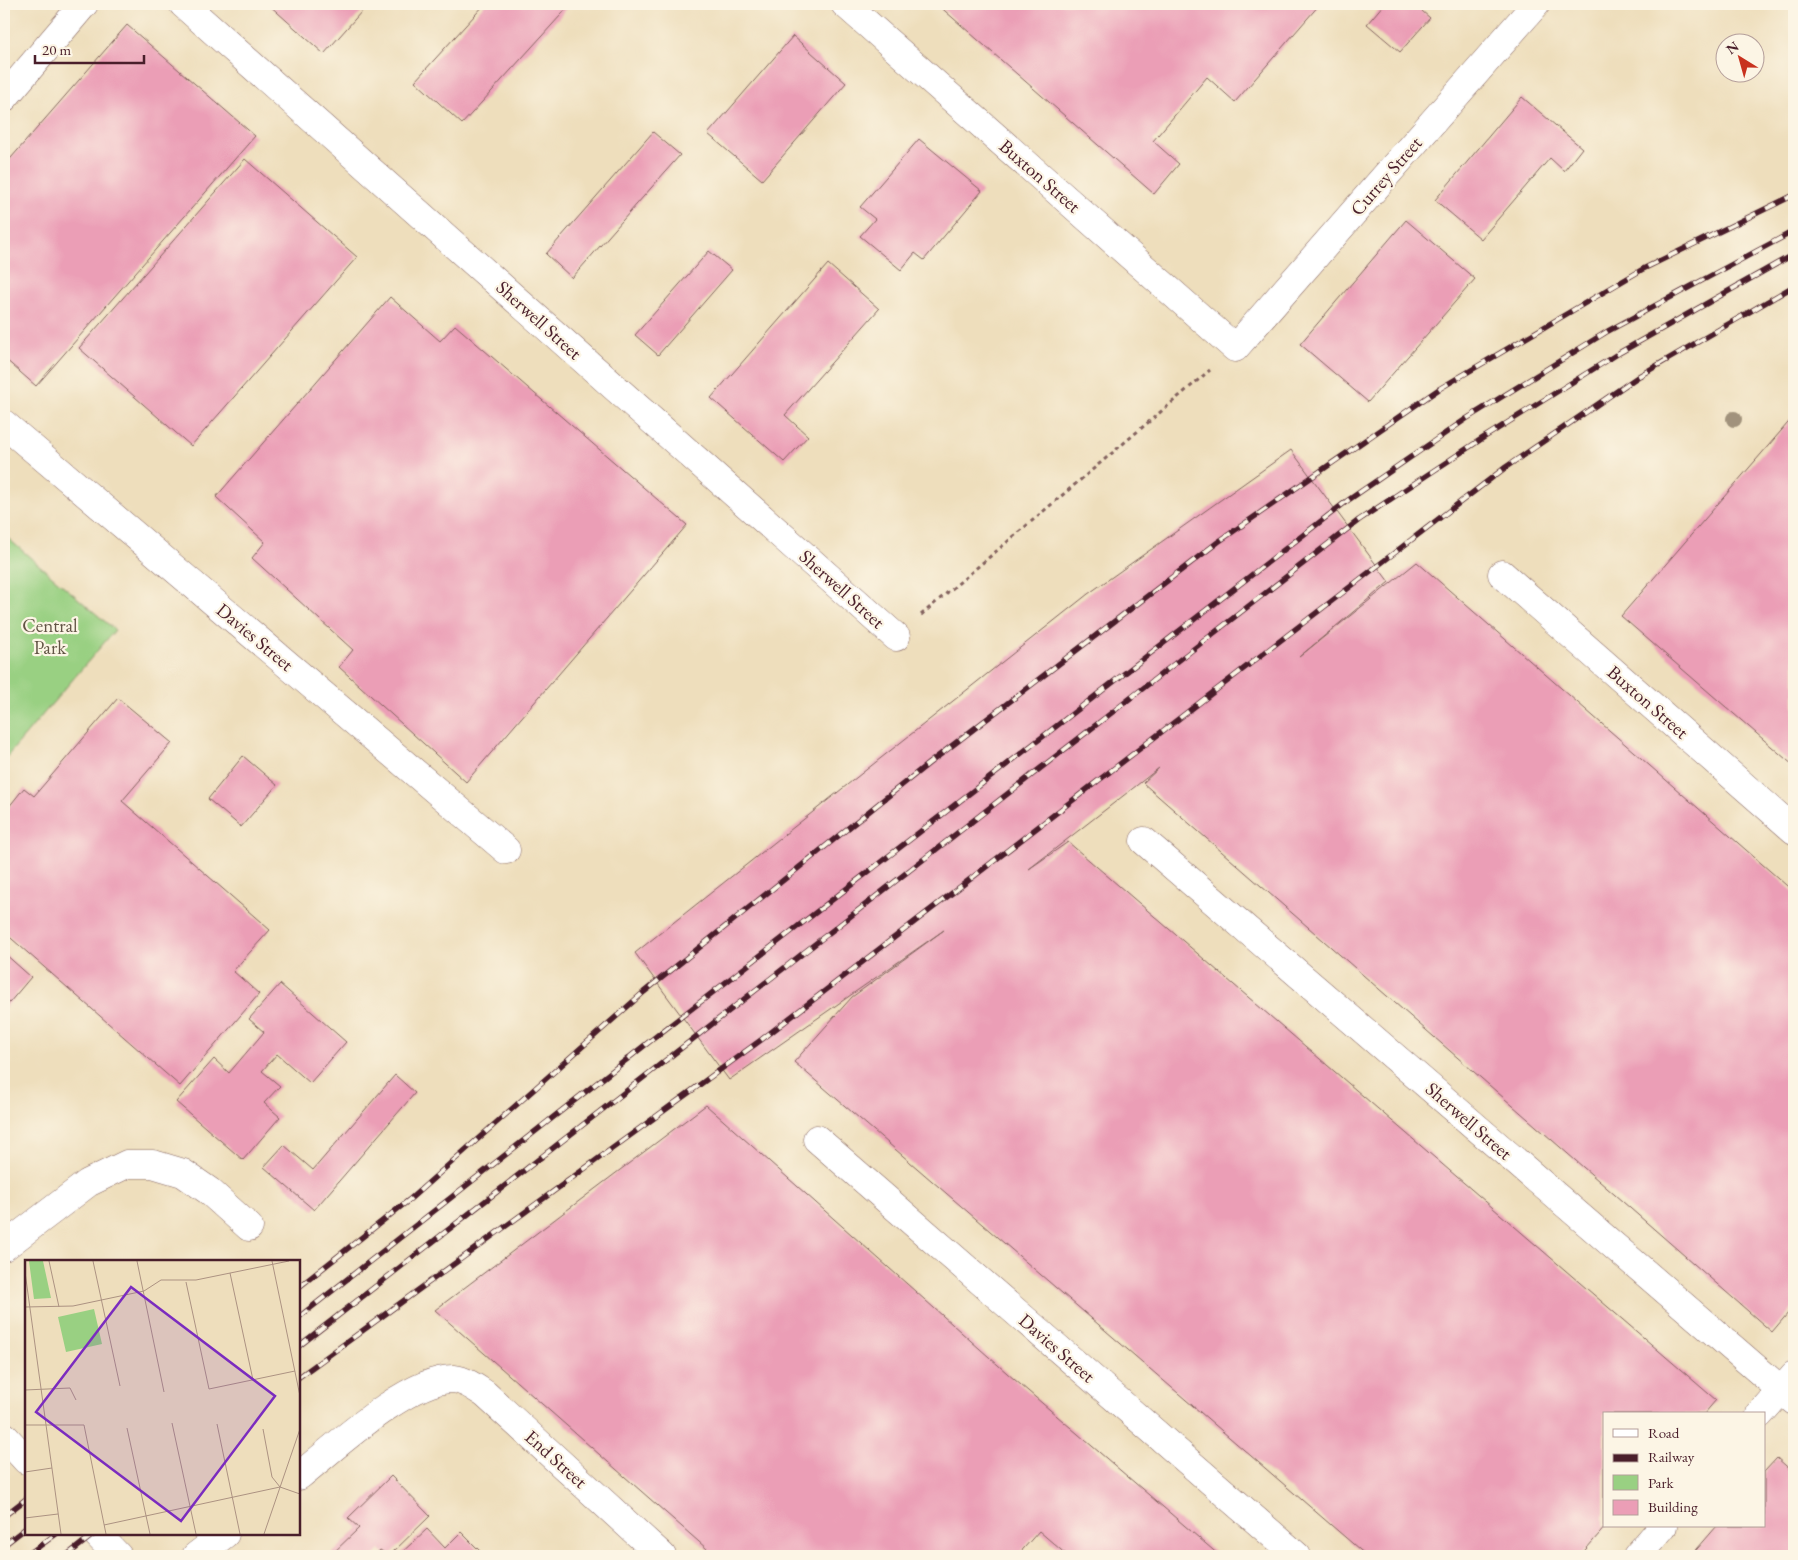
<svg xmlns="http://www.w3.org/2000/svg" width="1798" height="1560" font-family="'EB Garamond',serif">
<rect width="100%" height="100%" fill="#fcf5e5"/>
<filter id="ink" filterUnits="userSpaceOnUse"><feTurbulence type="fractalNoise" baseFrequency=".02" numOctaves="2"/><feDisplacementMap in="SourceGraphic" scale="10" xChannelSelector="R" yChannelSelector="G"/><feConvolveMatrix kernelMatrix="1 2 1 2 8 2 1 2 1" color-interpolation-filters="sRGB"/></filter>
<filter id="wash" filterUnits="userSpaceOnUse"><feTurbulence type="fractalNoise" baseFrequency=".0096" numOctaves="4" result="noise"/><feDisplacementMap in="SourceGraphic" scale="20" xChannelSelector="R" yChannelSelector="G"/><feGaussianBlur stdDeviation="1.12" result="paint"/><feColorMatrix in="noise" values="0 0 0 0 0 0 0 0 0 0 0 0 0 0 0 0 0 1.4 0 .05"/><feComposite in="paint" operator="in"/></filter>
<g filter="url(#wash)">
<rect width="100%" height="100%" fill="#eedebc"/>
<path fill="#99d082" stroke="#727856" d="M4,535l111,95 -111,130z"/>
<g id="blocks">
<g fill="#eb9eb6">
<path d="M268,4h86l8,7 -38,43z"/>
<path d="M485,4h86l-109,120 -47,-43z"/>
<path d="M937,4h383l-85,98 -28,-25 -54,64 26,23 -25,30z"/>
<path d="M1384,4h30l16,14 -30,34 -33,-28z"/>
<path d="M127,25l128,111 -219,250 -32,-28v-192z"/>
<path d="M793,36l53,47 -84,97 -54,-46z"/>
<path d="M1522,97l60,51 -18,23 -14,-13 -69,81 -46,-39z"/>
<path d="M653,132l27,23 -108,123 -26,-24z"/>
<path d="M919,139l63,52 -58,69 -9,-7 -14,17 -41,-34 15,-17 -15,-12z"/>
<path d="M245,159l112,98 -166,189 -112,-98z"/>
<path d="M1406,220l69,59 -107,123 -68,-58z"/>
<path d="M709,251l23,19 -74,85 -23,-20z"/>
<path d="M828,264l51,45 -94,106 23,21 -24,26 -73,-64z"/>
<path d="M390,297l50,44 15,-16 232,200 -221,257 -127,-115 14,-17 -101,-92 13,-16 -49,-45z"/>
<path d="M1794,416v350l-173,-150z"/>
<path d="M1291,450l98,132 -90,75 118,-95 377,330v414l-22,26 -629,-549 16,-15 -130,101 39,-27 648,558 -12,14h-100v112h2l-26,30h-213l-573,-494 58,-65 92,-67 -215,150 -94,-127 453,-359z"/>
<path d="M118,698l54,45 -50,58 148,129 -37,41 26,23 -79,92 -176,-154v-119l20,-25 10,8z"/>
<path d="M243,756l34,29 -36,42 -33,-28z"/>
<path d="M4,953l27,24 -27,32z"/>
<path d="M280,984l66,58 -36,41 -33,-29 -15,17 18,15 -16,17 16,14 -37,43 -67,-58 38,-43 15,14 35,-41 -15,-13z"/>
<path d="M395,1075l20,18 -101,117 -50,-43 20,-22 29,25z"/>
<path d="M706,1105l301,268 213,183h-152l-29,-25 -22,25h-302l-280,-246z"/>
<path d="M1777,1458l17,15v83h-103l26,-30h47v-54z"/>
<path d="M391,1476l39,40 -41,40 -9,-6 -6,6h-44l29,-28 -11,-10z"/>
<path d="M427,1529l18,19 16,-16 24,24h-87z"/>
</g>
</g>
</g>
<g filter="url(#ink)">
<use href="#blocks" fill-opacity="0" stroke="#83625e" stroke-width="1"/>
<g fill="none" stroke-linecap="round" stroke-linejoin="round">
<defs>
<g id="minor">
<path d="M183,4l713,633"/>
<path d="M845,4l390,344 301,-344"/>
<path d="M4,98l80,-94"/>
<path d="M4,424l502,426"/>
<path d="M1502,574l292,256"/>
<path d="M1144,841l650,560"/>
<path d="M817,1139l480,417"/>
<path d="M4,1247l84,-64 39,-19h26l30,9 26,18 40,36"/>
<path d="M1760,1414l34,-39"/>
<path d="M4,1436l22,24"/>
<path d="M299,1476c35,-28 111,-99 155,-97 11,1 22,9 31,15l177,162"/>
<path d="M97,1534l21,22"/>
<path d="M196,1556l29,-22"/>
<path d="M1637,1556l26,-30"/>
</g>
</defs>
<use href="#minor" stroke="#83625e" stroke-width="29"/>
<path stroke="#83625e" stroke-width="3" stroke-dasharray="4 4" stroke-linecap="butt" d="M921,615l289,-245"/>
<use href="#minor" stroke="#fff" stroke-width="28"/>
<defs>
<g id="rail">
<path d="M299,1287l110,-87 235,-208 284,-228 290,-222 221,-153 204,-120 151,-74"/>
<path d="M299,1317l369,-290 679,-526 119,-82 142,-88 186,-100"/>
<path d="M299,1346l1060,-826 124,-82 136,-85 175,-99"/>
<path d="M299,1377l462,-337 745,-573 133,-91 155,-90"/>
<path d="M4,1516l22,-17"/>
<path d="M4,1545l22,-17"/>
<path d="M26,1556l30,-22"/>
<path d="M66,1556l28,-22"/>
</g>
</defs>
<use href="#rail" stroke="#4a1f2b" stroke-width="5.5"/>
<use href="#rail" stroke="#fcf5e5" stroke-width="4" stroke-dasharray="11" stroke-linecap="butt"/>
</g>
<circle fill="#a1927b" cx="1734" cy="419" r="8"/>
</g>
<g text-anchor="middle" dominant-baseline="central" stroke-width="4.5" stroke-linejoin="round" paint-order="stroke">
<g font-size="19" fill="#4a1f2b" stroke="#fcf5e5">
<text transform="translate(1040 176) rotate(41)">Buxton Street</text>
<text transform="translate(1386 176) rotate(-49)">Currey Street</text>
<text transform="translate(539 320) rotate(42)">Sherwell Street</text>
<text transform="translate(842 589) rotate(42)">Sherwell Street</text>
<text transform="translate(255 637) rotate(40)">Davies Street</text>
<text transform="translate(1648 702) rotate(41)">Buxton Street</text>
<text transform="translate(1469 1121) rotate(41)">Sherwell Street</text>
<text transform="translate(1057 1348) rotate(41)">Davies Street</text>
<text transform="translate(556 1459) rotate(42)">End Street</text>
</g>
<g font-size="19" fill="#625445" stroke="#fcf5e5">
<text x="50" y="625">Central<tspan x="50" dy="22">Park</tspan></text>
</g>
</g>
<g transform="translate(25 1260)">
<rect width="275" height="275" fill="#eedebc"/>
<path d="M4,1h14l8,37 -17,1zM69,49l8,35 -36,8 -8,-35z" fill="#99d082"/>
<path fill="none" stroke="#ac9282" stroke-width="1" d="M24,1l10,46M68,1l27,125M112,1l27,131M247,1l28,135M0,12l36,262M205,13l23,107M161,22l23,107 86,-18M0,47l48,-1 71,-15 17,-11h35l93,-19M0,130l45,-2 6,12M147,163l24,111M192,164l23,110M0,165h59l22,109M102,168l23,106M238,169l9,48 8,10M0,212l27,-4M0,258l33,-4M79,265l176,-38 20,7M239,274l36,-105"/>
<path fill="#7b2cbf" fill-opacity="0.15" stroke="#7b2cbf" stroke-width="2.5" d="M106,27l144,109 -94,125 -145,-109z"/>
<rect width="275" height="275" fill="none" stroke="#4a1f2b" stroke-width="2.5"/>
</g>
<rect width="1798" height="1560" fill="none" stroke="#fcf5e5" stroke-width="20"/>
<rect x="1603" y="1412" width="162" height="115" fill="#fcf5e5" stroke="#b59f9b"/>
<rect x="1613" y="1429" width="25" height="8" fill="#ffffff" stroke="#b59f9b"/>
<text x="1648" y="1438" font-size="15" fill="#4a1f2b">Road</text>
<rect x="1613" y="1454" width="25" height="8" fill="#4a1f2b" stroke="#b59f9b"/>
<text x="1648" y="1462" font-size="15" fill="#4a1f2b">Railway</text>
<rect x="1613" y="1475" width="25" height="15" fill="#99d082" stroke="#b59f9b"/>
<text x="1648" y="1488" font-size="15" fill="#4a1f2b">Park</text>
<rect x="1613" y="1500" width="25" height="15" fill="#eb9eb6" stroke="#b59f9b"/>
<text x="1648" y="1512" font-size="15" fill="#4a1f2b">Building</text>
<g transform="translate(1740 58) rotate(323)"><circle r="24" fill="#fcf5e5" stroke="#b59f9b"/>
<path d="M0-4L9 19L0 12L-9 19Z" fill="#c8321e"/>
<text y="-8" font-size="14" font-weight="bold" text-anchor="middle" fill="#4a1f2b">N</text>
</g>
<path d="M35 55v8h109v-8" fill="none" stroke="#4a1f2b" stroke-width="2.5"/>
<text x="42" y="55" font-size="15" fill="#4a1f2b" stroke="#fcf5e5" stroke-width="4" paint-order="stroke">20 m</text>
</svg>
